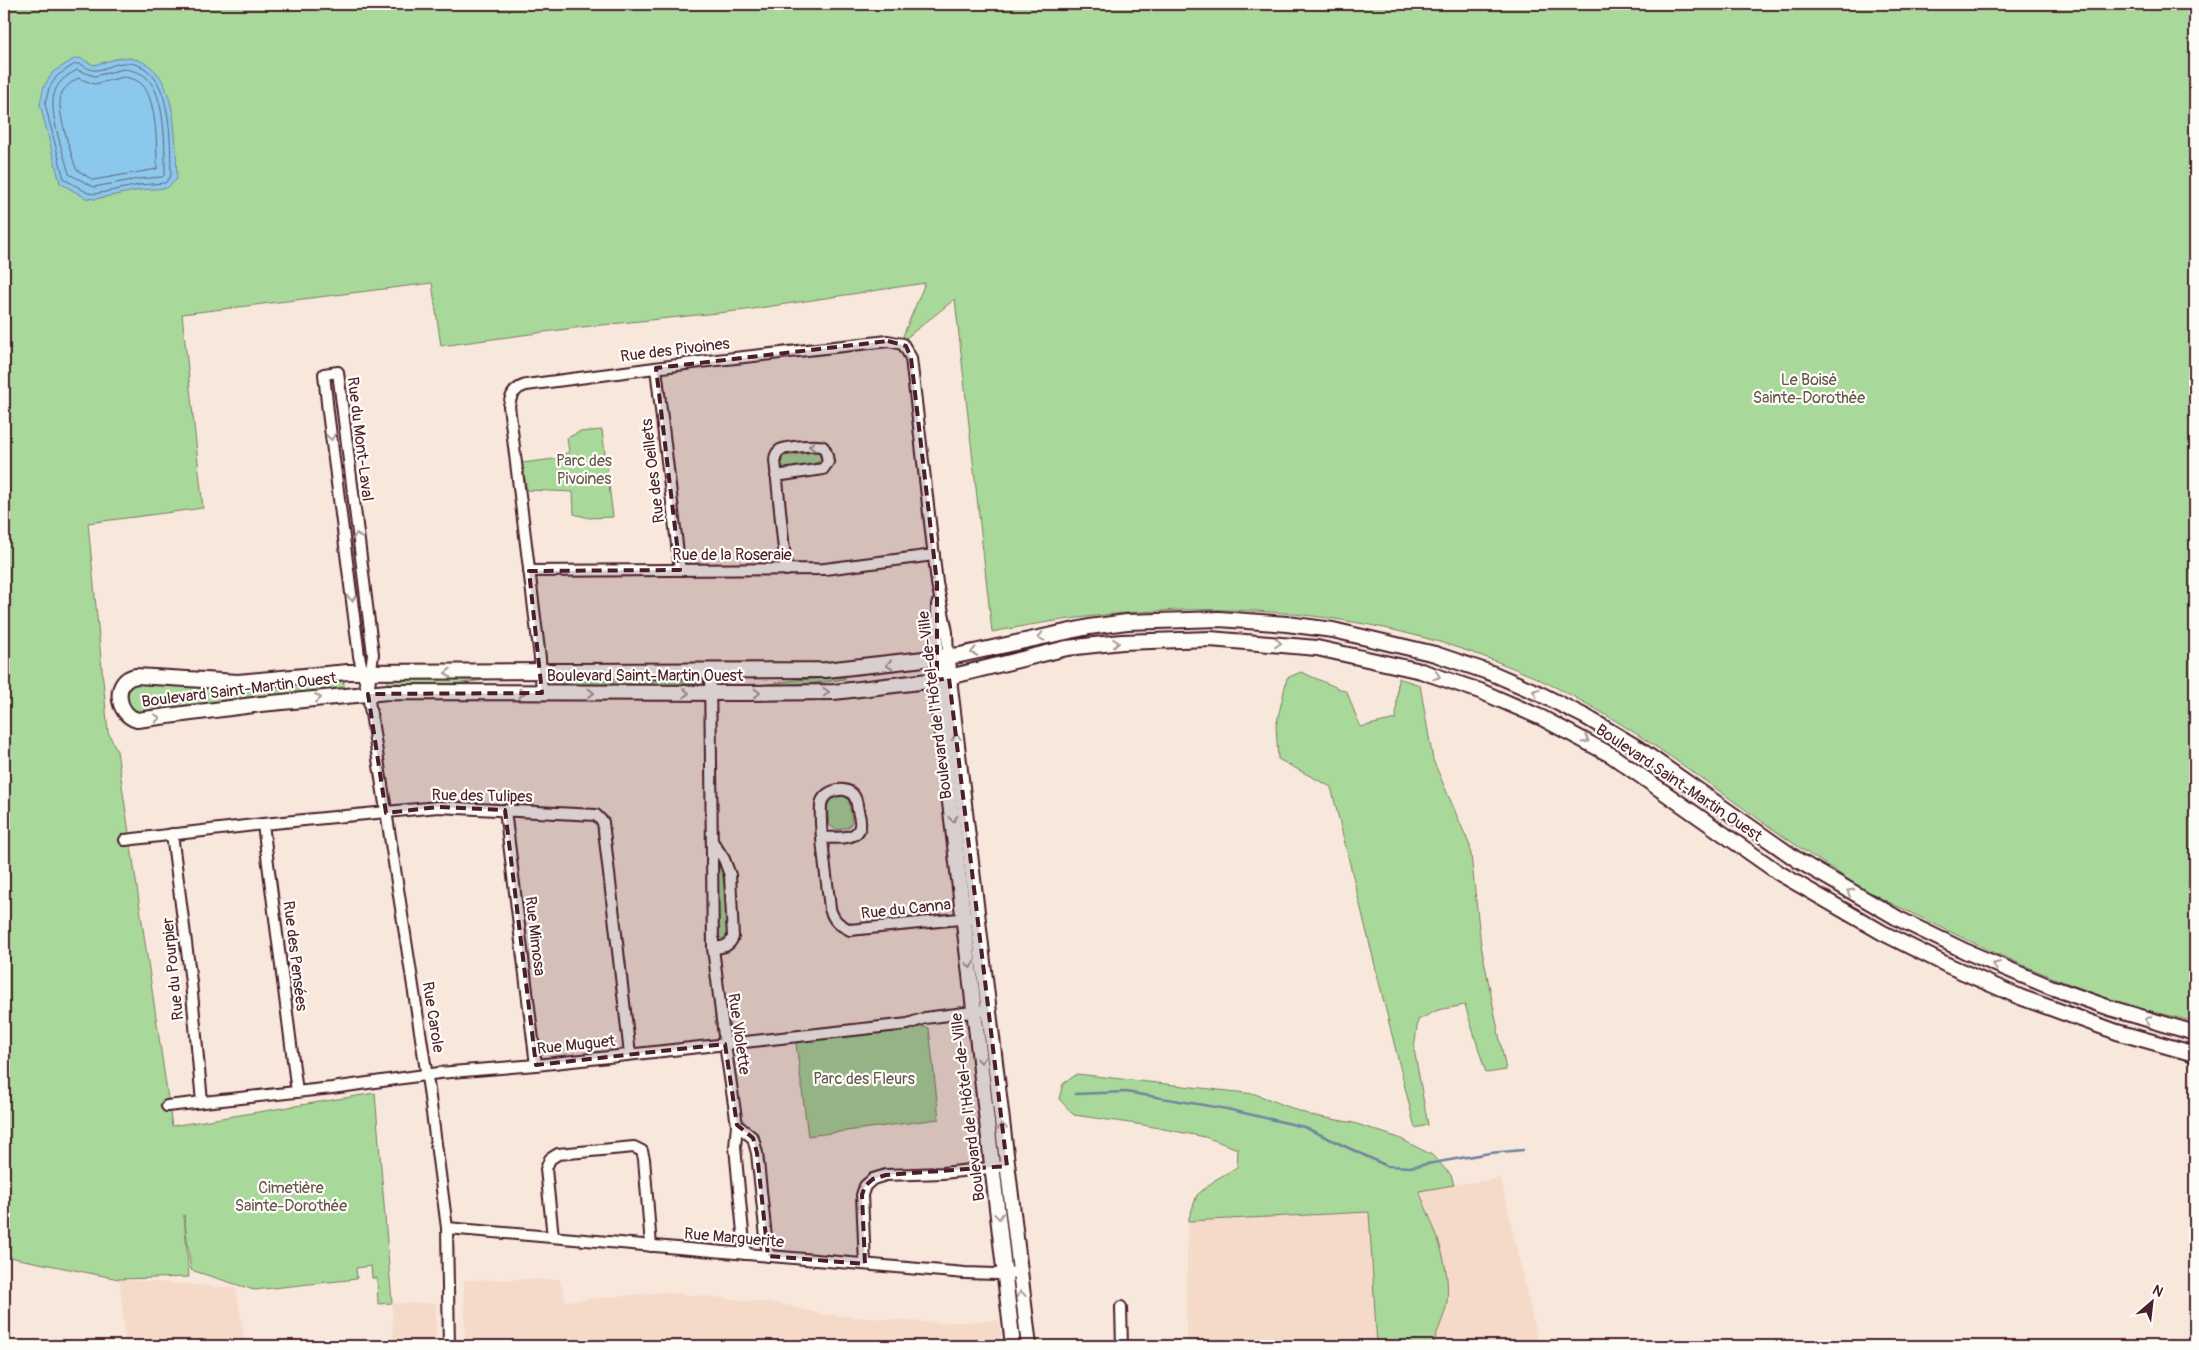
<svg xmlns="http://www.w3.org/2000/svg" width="2199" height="1350" font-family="Pangolin,sans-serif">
<rect width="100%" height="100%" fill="#f8e8dc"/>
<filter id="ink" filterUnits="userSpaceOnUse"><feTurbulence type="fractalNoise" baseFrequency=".02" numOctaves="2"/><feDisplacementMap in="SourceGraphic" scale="10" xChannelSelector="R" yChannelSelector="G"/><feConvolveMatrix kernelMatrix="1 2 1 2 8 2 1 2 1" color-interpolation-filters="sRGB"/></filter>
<g filter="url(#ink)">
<g fill="#f5dac9">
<path d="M1501,1178l38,168h-106l13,-43 1,-28 -13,-48 -15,-37z"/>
<path d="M1369,1212l8,134h-190l-1,-41 2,-84z"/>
<path d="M119,1279l117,9 10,58h-120z"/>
<path d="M560,1279l6,22 97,-9 120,12 38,10 119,9 60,-3 1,26h-536l-1,-66z"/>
<path d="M392,1303h44v43h-43z"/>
</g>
<g fill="#a8d99a" stroke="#797c62">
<path d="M4,4h2191v1018c-31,-8 -64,-15 -94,-26 -58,-21 -114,-46 -169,-73 -21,-11 -44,-20 -65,-32 -15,-8 -29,-19 -44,-28 -102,-66 -196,-149 -310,-195 -167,-69 -346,-71 -521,-36l-37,-333 -49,39 -3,-2 22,-53 -179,27 -164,17 -141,19 -9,-63 -250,31 21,194 -115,15 20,209 9,19 55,375 203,-33 17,210 -14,1 -1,-26h-5l-1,-12 -15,2 1,11 -103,11 -63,-20 -7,-55 5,62 -70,2 -115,-23z"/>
<path d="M602,430l11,87 -24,1 -15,-4 -1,-22 -46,-2 -5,-27 32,-4 15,-7 -2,-14 12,-6z"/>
<path d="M815,452l4,2 2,5c-6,9 -29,10 -38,8l-2,-4 2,-7z"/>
<path d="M1301,672l46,20 13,35 36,-8 2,-41 22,7 13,75 37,86 11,99 25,125 -20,3 -21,-68 -27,5 -20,10 -4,29 14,76 -13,3 -84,-341 -53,-28 -2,-33 11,-48z"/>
<path d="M845,677v2l-43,6h-40l33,-5z"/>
<path d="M343,678l2,13 -208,22c-12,-9 -17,-25 1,-31z"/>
<path d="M387,679h106l-47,6h-59z"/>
<path d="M557,679l140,1v5h-140z"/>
<path d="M843,795l6,6 3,20 -3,6 -12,3 -8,-5 -2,-19 5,-9z"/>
<path d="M719,867l3,2 7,64 -2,4 -5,2 -5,-4v-63z"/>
<path d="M908,1024l21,4 10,91 -131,17 -13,-100z"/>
<path d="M1077,1074l178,20 55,21 44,8 45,15 33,17 19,20 3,10 -35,6c14,35 32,71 28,111 -2,15 -11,30 -14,44h-56l-8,-134 -181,9 9,-26 18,-15 22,-13 1,-18 -33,-12 -62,-12 -69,-10 -15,-16 4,-15z"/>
</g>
<path fill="#8bc8eb" stroke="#71849e" d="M80,58l14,7c9,-2 21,-7 30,-7 56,0 51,83 53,121l-10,9 -27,2 -45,9 -9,-1 -26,-15 -20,-79 4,-18 9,-14 21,-13z"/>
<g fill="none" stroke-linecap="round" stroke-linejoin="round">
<g stroke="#646378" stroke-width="1">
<path d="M75,64c8,-1 11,5 18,6 10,1 21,-7 31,-7 50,-2 46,80 47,113l-6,7 -26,2 -44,9 -7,-1 -24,-14 -19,-75 4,-16 8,-12z"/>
<path d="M124,69c7,1 16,3 22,8 20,18 19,71 19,97l-3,3 -24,2 -44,8 -25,-13c-5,-20 -22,-64 -14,-83 4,-11 13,-16 22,-21l17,6z"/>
<path d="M124,77c5,1 11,2 15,5 18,11 18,66 18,87l-64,11 -17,-11c-5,-18 -20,-57 -15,-74 3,-8 10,-12 17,-17l16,6z"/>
</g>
<path stroke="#71849e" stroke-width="2.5" d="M1075,1094l51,-2 101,17 77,18 83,39 23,1 80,-14 33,-3"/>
<defs>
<g id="street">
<path d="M656,368l24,202"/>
<path d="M776,476l47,-7 5,-7c-1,-5 -1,-11 -5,-15 -5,-3 -37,0 -43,3 -4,3 -5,6 -5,10l11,110"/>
<path d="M529,571l296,-2 109,-14"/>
<path d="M937,604v54"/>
<path d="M710,672l3,276 12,96 12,81 -2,22 10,107"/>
<path d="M542,693l-2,-35 -31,-252c1,-10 6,-18 17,-21l182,-24 180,-20 15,3 8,14 26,225 10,49 1,25"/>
<path d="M368,694l5,-40 -35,-282 -14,2 4,38 31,244 9,38 61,396 18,138 2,118"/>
<path d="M505,810l31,255"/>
<path d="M263,824l34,268"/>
<path d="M172,834l19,148 11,120"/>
<path d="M823,838c11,-1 35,3 37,-12 1,-5 -1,-11 -2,-15 -1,-5 -1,-11 -4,-15 -8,-12 -32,-5 -33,9 -2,29 6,73 9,104 4,12 8,15 20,21l119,-12"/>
<path d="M125,840l138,-16 175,-17 158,8 7,7 27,232"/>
<path d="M712,841l12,18 6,16 3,62c-4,10 -10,10 -20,11"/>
<path d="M167,1106l165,-18 107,-15 97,-8 372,-41 17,-6 63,-8"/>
<path d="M737,1125l16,13 4,15 11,103"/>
<path d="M447,1228l518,45 31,1 23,-2"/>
<path d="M553,1237l-7,-68 4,-10 8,-5 76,-7 8,4 2,8 7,87"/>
<path d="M865,1264l-3,-69 3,-9 8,-7 13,-4 57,-2 64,-7"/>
<path d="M1121,1307l1,39"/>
</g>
<g id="secondary">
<path d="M948,657l2,30 79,659"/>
<path d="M937,658v32l76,656"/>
<path d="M2195,1033l-85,-25 -62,-22 -83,-35 -66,-32 -100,-58 -163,-114 -50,-30 -48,-24 -44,-19 -59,-20 -102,-24 -46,-6 -68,-5 -92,3 -38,5 -129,28 -134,15 -478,2 -110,10 -102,-6c-24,4 -20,38 1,44l124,-16 127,-12 356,1 90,-1 103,-12 130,-32 55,-6 88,-3 107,9 104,23 59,20 62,27 69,37 168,118 104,60 64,32 73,32 97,35 78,22"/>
</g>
</defs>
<use href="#street" stroke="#4a1f2b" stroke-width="14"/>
<use href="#secondary" stroke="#4a1f2b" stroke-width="18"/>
<use href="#street" stroke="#fdfcf7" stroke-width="10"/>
<use href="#secondary" stroke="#fdfcf7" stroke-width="14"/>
</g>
<defs><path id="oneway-chevron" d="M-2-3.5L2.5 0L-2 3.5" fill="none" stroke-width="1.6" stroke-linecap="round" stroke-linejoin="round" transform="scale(1.25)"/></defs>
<g stroke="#ac999b">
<use href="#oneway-chevron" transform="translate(331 437) rotate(83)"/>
<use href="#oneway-chevron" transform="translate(812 446) rotate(178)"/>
<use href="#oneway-chevron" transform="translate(357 536) rotate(-97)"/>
<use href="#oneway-chevron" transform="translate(352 598) rotate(83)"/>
<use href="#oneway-chevron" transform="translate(1041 637) rotate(167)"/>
<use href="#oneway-chevron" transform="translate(1116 643) rotate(-4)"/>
<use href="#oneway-chevron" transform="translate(1278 643) rotate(5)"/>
<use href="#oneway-chevron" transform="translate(974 652) rotate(168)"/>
<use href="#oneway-chevron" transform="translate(889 665) rotate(172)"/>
<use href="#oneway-chevron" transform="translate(448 673) rotate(-180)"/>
<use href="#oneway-chevron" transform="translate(1437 676) rotate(18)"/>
<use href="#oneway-chevron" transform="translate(826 692) rotate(-3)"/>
<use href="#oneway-chevron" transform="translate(1536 692) rotate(-155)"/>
<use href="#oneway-chevron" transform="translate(522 693)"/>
<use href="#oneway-chevron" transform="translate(591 693)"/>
<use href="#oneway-chevron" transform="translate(686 693)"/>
<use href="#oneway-chevron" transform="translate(757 693)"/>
<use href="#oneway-chevron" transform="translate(318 698) rotate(-6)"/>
<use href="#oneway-chevron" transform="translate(157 718) rotate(-8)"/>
<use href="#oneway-chevron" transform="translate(956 737) rotate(-97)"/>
<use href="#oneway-chevron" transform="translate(1586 740) rotate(30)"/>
<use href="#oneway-chevron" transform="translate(953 819) rotate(83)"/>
<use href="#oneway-chevron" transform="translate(1850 892) rotate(-150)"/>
<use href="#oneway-chevron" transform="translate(970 965) rotate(83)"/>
<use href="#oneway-chevron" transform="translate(1996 965) rotate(-157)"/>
<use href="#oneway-chevron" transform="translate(2148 1020) rotate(-164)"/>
<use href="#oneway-chevron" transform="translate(981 1060) rotate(83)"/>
<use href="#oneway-chevron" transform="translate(1002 1126) rotate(-97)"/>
<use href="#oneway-chevron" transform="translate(999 1216) rotate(83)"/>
<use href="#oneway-chevron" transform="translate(1021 1294) rotate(-96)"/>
</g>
</g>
<path fill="#4a1f2b" fill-opacity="0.2" stroke="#4a1f2b" stroke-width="4" stroke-dasharray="10 6" stroke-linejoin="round" d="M888,341l18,5 5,12 26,225v97l12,-2 58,488 -121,9 -13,4 -8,7 -3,9 3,69 -97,-8 -11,-103 -4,-15 -16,-13 -12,-81 -189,21 -31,-255 -67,-3 -52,6 -18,-119 174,-1 -13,-122 151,-1 -24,-202z"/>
<g text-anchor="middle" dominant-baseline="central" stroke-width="4.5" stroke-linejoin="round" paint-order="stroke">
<g font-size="16" fill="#4a1f2b" stroke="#fdfcf7">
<text transform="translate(675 350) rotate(-7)">Rue des Pivoines</text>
<text transform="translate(360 439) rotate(83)">Rue du Mont-Laval</text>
<text transform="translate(653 471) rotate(-97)">Rue des Oeillets</text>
<text x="732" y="555">Rue de la Roseraie</text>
<text x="645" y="676">Boulevard Saint-Martin Ouest</text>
<text transform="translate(239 690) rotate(-7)">Boulevard Saint-Martin Ouest</text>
<text transform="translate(935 705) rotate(-97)">Boulevard de l'Hôtel-de-Ville</text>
<text transform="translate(1679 783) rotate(34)">Boulevard Saint-Martin Ouest</text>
<text transform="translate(482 796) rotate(1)">Rue des Tulipes</text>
<text transform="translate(906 909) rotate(-6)">Rue du Canna</text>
<text transform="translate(535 936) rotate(83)">Rue Mimosa</text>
<text transform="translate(295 956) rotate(83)">Rue des Pensées</text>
<text transform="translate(173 969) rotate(-96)">Rue du Pourpier</text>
<text transform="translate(433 1017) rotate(81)">Rue Carole</text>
<text transform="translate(739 1034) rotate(82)">Rue Violette</text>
<text transform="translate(576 1045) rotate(-6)">Rue Muguet</text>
<text transform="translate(968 1107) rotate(-97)">Boulevard de l'Hôtel-de-Ville</text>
<text transform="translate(734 1238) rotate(5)">Rue Marguerite</text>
</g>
<g font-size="16" fill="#66574c" stroke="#fdfcf7">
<text x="1809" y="380">Le Boisé<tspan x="1809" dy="18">Sainte-Dorothée</tspan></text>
<text x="584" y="461">Parc des<tspan x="584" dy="18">Pivoines</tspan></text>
<text x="864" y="1079">Parc des Fleurs</text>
<text x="291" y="1188">Cimetière<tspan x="291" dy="18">Sainte-Dorothée</tspan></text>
</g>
</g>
<rect width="2199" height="1350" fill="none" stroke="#fdfcf7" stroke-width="20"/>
<rect x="10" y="10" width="2179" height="1330" fill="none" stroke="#4a1f2b" stroke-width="2" filter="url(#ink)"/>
<g transform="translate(2152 1302) rotate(28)" stroke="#fdfcf7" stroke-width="4" paint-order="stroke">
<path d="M0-4L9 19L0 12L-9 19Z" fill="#4a1f2b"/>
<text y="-8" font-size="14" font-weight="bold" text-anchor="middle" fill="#4a1f2b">N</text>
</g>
</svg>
